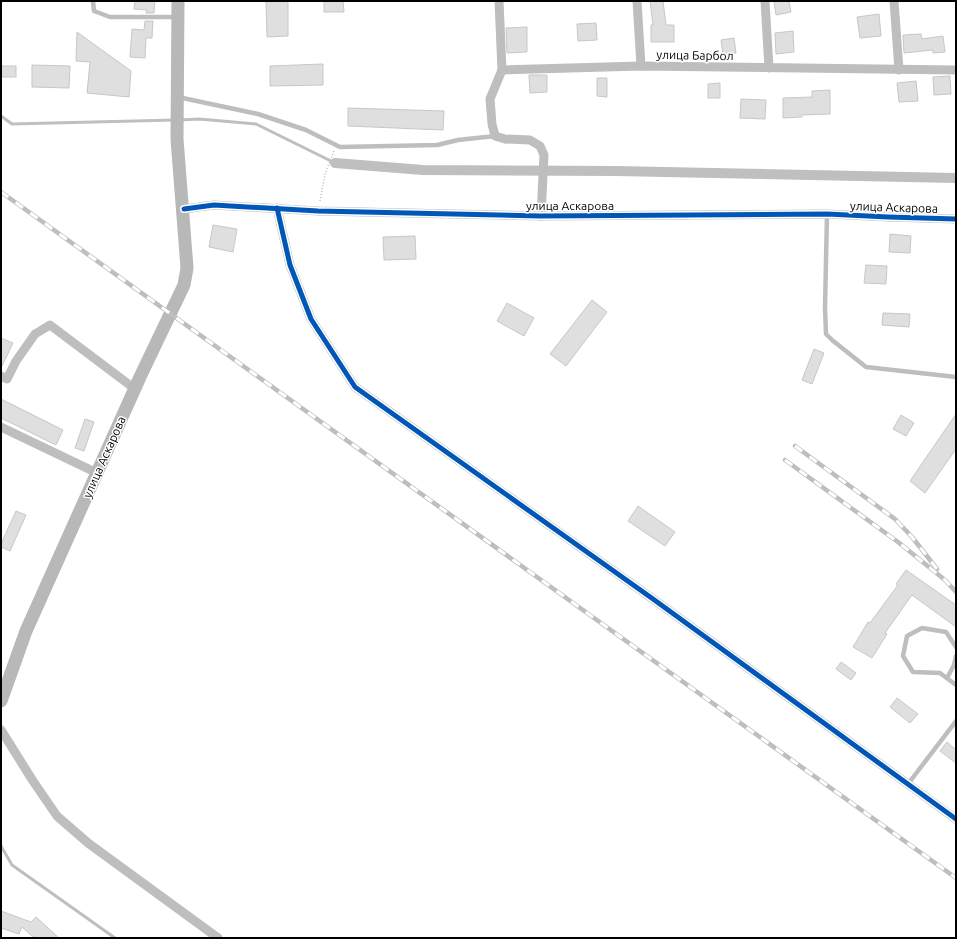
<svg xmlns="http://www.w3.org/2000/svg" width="957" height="939" font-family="Ubuntu,sans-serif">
<rect width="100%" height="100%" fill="#fff"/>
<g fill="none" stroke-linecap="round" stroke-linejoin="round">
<g stroke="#bfbfbf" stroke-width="3">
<path d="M1,116l11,8 163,-4"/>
<path d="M180,120l19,-1 57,5 79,39"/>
<path d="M1,846l11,19 103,73"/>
</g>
<path stroke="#bfbfbf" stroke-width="10" d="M335,163l88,7 193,1 340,7"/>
</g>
<g fill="#dfdfdf" stroke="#c7c7c7">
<path d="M135,1h20l-1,12h-8l1,-3 -13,-1z"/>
<path d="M266,1h22v35l-21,1z"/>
<path d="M324,1h19l1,11h-20z"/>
<path d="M650,1h13l3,24h8v17h-23v-17h2z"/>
<path d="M774,1h15l2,11 -15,3z"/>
<path d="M879,14l2,22 -21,2 -3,-21z"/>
<path d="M145,21h8l-1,17h-6l-1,20 -15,-1 2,-28 12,1z"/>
<path d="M596,23l1,17 -19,1 -1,-17z"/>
<path d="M527,27v25l-20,1 -1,-25z"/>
<path d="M793,31l1,21 -18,2 -1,-21z"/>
<path d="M77,32l54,39 -2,26 -42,-4 3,-31 -14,-1z"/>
<path d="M921,34l1,5 21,-3 2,16 -12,1v-3l-29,3 -1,-18z"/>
<path d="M734,38l2,15 -13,2 -2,-15z"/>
<path d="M323,64v21l-53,1v-20z"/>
<path d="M32,65l38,1 -1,22 -37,-1z"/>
<rect x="1" y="66" width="15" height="11"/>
<path d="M529,75h18v17l-17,1z"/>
<path d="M950,76l1,18 -17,1 -1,-18z"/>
<path d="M597,78h10v19l-10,-1z"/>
<path d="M916,81l2,20 -19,1 -2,-19z"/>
<path d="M720,83v15h-12v-14z"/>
<path d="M830,90v24l-28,1v2l-19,1v-20l29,-1v-6z"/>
<path d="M741,99l25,1 -1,19 -25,-1z"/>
<path d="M348,108l96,3 -1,19 -95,-4z"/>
<path d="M213,225l24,4 -4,23 -24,-5z"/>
<path d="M890,234l21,2 -1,17 -21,-1z"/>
<path d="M415,236l1,23 -32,1 -1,-23z"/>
<path d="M866,265l21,1 -1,18 -22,-1z"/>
<path d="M592,300l15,12 -41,54 -16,-12z"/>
<path d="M507,303l27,15 -10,18 -27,-15z"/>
<path d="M883,313l27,1 -1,13 -27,-2z"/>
<path d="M1,338l12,5 -12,25z"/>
<path d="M814,349l10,4 -12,31 -10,-4z"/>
<path d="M1,399l62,31 -7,15 -55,-27z"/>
<path d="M956,414v35l-31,44 -15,-12z"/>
<path d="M901,415l13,8 -8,13 -13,-7z"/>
<path d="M85,419l9,3 -10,29 -9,-3z"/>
<path d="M638,506l37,26 -10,14 -37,-25z"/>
<path d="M16,511l10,4 -16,36 -9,-4v-3z"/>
<path d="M906,570l50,35v22l-44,-32 -27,38 2,1 -15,24 -19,-11 15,-25 2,1 28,-38 -2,-1z"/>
<path d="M841,662l15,11 -5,7 -15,-11z"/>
<path d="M897,698l21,16 -8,9 -20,-16z"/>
<path d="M947,742l9,8v13l-16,-12z"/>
<path d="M1,911l30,11 5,-5 23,21h-25l-12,-11 -3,7 -18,-6z"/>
</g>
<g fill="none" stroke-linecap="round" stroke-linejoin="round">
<path stroke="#b9b9b9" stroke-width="1.5" stroke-dasharray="1 2" stroke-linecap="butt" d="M320,201l5,-27 9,-23"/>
<g stroke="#bebebe" stroke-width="4.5">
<path d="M93,1l1,10 16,6h66"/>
<path d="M178,97l80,17 48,16 34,17 97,-2 21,-5 37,-4"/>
<path d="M827,214l-2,94 1,26 6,6 34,27 90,10"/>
<path d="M956,647l-10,-15 -24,-4 -15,8 -4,20 10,16 27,1 16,12"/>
<path d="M947,678l7,-13 2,-9"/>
<path d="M908,784l48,-63"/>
</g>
<g stroke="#bebebe" stroke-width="9">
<path d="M499,1l3,69 139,-4 315,4"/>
<path d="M637,1l4,65"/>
<path d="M765,1l4,67"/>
<path d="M894,1l5,69"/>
<path d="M502,70l-12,29 2,25 3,12 10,3 25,1 10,6 4,9 -3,61"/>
<path d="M277,208l13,57 21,54 44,68 298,212 303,220"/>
<path d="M184,209l30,-4 104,6 223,5 286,-2 61,3 68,2"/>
<path d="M1,376l6,3 9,-18 19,-27 15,-9 85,64"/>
<path d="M1,427l96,46"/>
<path d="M1,730l32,51 24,35 31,27 130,95"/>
</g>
<path stroke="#b8b8b8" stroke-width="13" d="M1,701l25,-70 114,-254 44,-92 3,-17 -10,-129 1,-138"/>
<defs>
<g id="rail">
<path d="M1,192l955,686"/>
<path d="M795,446l100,73 17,18 25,32"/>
<path d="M785,460l113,82 47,38 11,12"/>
</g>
</defs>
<use href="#rail" stroke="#bebebe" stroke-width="4.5"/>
<use href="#rail" stroke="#fff" stroke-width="3" stroke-dasharray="9" stroke-linecap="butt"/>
<defs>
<g id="cycleway">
<path d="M277,208l13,57 21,54 44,68 298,212 303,220"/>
<path d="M184,209l30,-4 104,6 223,5 286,-2 61,3 68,2"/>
</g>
</defs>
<use href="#cycleway" stroke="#fff" stroke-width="8"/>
<use href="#cycleway" stroke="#0057b8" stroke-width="5"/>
</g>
<g text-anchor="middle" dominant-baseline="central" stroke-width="3" stroke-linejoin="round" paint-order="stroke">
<g font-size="12" fill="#000" stroke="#fff">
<text transform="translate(695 55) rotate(1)">улица Барбол</text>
<text x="570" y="205">улица Аскарова</text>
<text transform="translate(894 207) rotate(2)">улица Аскарова</text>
<text transform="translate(104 457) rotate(-66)">улица Аскарова</text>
</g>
</g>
<rect width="957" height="939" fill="none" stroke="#000000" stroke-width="4"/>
</svg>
